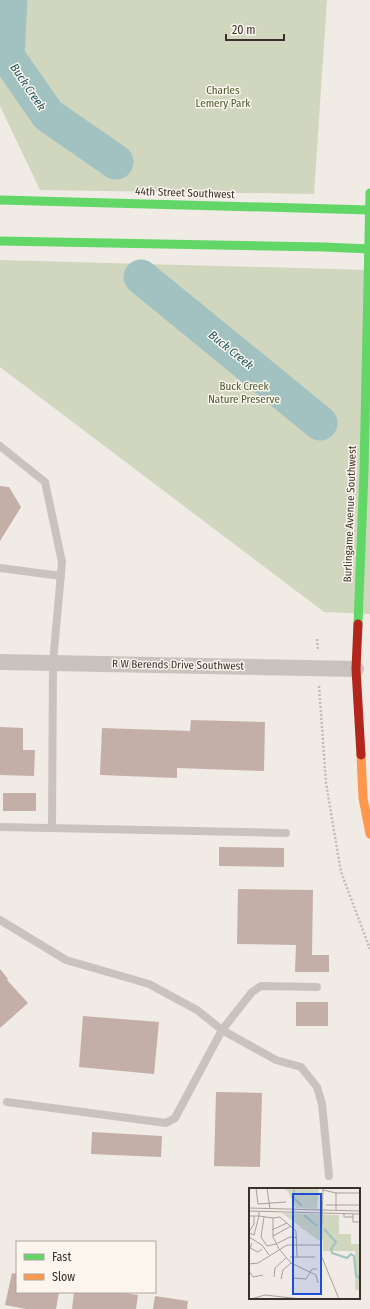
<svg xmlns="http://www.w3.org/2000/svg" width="370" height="1309" font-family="'Fira Sans Condensed',sans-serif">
<rect width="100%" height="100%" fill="#f0ebe5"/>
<g fill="#d1d6bf">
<path d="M0,0h327l-13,194 -274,-4 -40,-84z"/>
<path d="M0,260l370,10v344l-46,-2 -324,-245z"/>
</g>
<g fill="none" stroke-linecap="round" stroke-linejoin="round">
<g stroke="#a1c2c1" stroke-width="35">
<path d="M10,0l-3,56 41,59 68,47"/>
<path d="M141,277l179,146"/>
</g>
</g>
<g fill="#c3afa7">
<path d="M0,486l9,1 12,20 -21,34z"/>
<path d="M191,720l74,2 -1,49 -87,-3v10l-77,-3 2,-47 88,3z"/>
<path d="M0,727l23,1v22h12l-1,26 -34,-1z"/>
<rect x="3" y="793" width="33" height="18"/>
<path d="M219,847l65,1v19l-65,-1z"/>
<path d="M238,889l75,1 -1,65h17v17h-34l1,-27 -59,-1z"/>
<path d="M0,969l8,10 -1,1 21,23 -28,25z"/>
<rect x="296" y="1002" width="32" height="24"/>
<path d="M83,1016l76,6 -5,52 -75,-7z"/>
<path d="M216,1092l46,1 -2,74 -46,-1z"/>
<path d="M92,1132l70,4 -1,21 -70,-3z"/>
<path d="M12,1273l5,1v18h42l-3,17h-30l-21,-4z"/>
<path d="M74,1292h44l20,3 -2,14h-64z"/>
<path d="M155,1296l33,5 -1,8h-34z"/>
</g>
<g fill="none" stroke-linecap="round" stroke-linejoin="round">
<g stroke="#c2bbb6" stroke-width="2.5" stroke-dasharray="2 2" stroke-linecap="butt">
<path d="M317,639l1,12"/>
<path d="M319,686l7,97 15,89 29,77"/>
</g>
<g stroke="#c9c3be" stroke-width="8">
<path d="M0,446l45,36 17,80 -9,100 -1,166"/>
<path d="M0,568l61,8"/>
<path d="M0,827l286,6"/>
<path d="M0,920l66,40 83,24 48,26 25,20 54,30 25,7 16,20 5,17 7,72"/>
<path d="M7,1102l159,21 9,-5 47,-88 30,-38 9,-6 56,1"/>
</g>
<path stroke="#c9c3be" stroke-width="16" d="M0,662l356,7"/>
<g stroke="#63d668" stroke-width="9">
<path d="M0,200l370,10"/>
<path d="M0,241l324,6 46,2"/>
<path d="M358,624l6,-154 6,-277"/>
</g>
<path stroke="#ff974d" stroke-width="9" d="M361,755l2,43 7,36"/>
<path stroke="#b3261e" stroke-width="9" d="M358,624l-2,45 5,86"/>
</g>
<g text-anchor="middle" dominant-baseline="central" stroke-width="3" stroke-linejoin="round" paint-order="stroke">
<g font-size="11" fill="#4a5a2e" stroke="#fbf5ee">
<text x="223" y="90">Charles<tspan x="223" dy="13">Lemery Park</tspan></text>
<text x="244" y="386">Buck Creek<tspan x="244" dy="13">Nature Preserve</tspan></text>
</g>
<g font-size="11" fill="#3b302b" stroke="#fbf5ee">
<text transform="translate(185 193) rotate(2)">44th Street Southwest</text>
<text transform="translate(350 514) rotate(-88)">Burlingame Avenue Southwest</text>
<text transform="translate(178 665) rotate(1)">R W Berends Drive Southwest</text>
</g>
<g font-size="12" font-style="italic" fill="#1f5a5e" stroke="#fbf5ee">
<text transform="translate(28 87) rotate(56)">Buck Creek</text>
<text transform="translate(231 350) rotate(39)">Buck Creek</text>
</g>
</g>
<g transform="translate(249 1188)">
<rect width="111" height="111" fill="#f0ebe5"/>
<path d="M34,0h36l-2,21 -21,-1 -8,-16zM33,25l57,2v19h12v10h9v46h-5v-39h-32v-10l-5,-1z" fill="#d1d6bf"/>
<path fill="none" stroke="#a1c2c1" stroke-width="2" d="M45,0v10l8,8M55,27l13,11M75,41l12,13 -5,7 1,4 15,5 4,-4 3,2 2,19 4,4"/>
<path fill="none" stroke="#a8a09b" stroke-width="1" d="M7,0l2,16 28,-2M18,0l3,21M74,0l-2,67 18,44M74,2l13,3v17M87,5h24M77,17h34M0,20l111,3M0,23l111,3M10,23v5l14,2M95,25v4h9M104,26v8h7M0,28h10l-5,19 -5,-2M15,29l-3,20 6,9 9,-2M23,42l15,-7M0,44l5,-8v-8M24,48l18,-10M0,49l13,8 7,10M3,55l-2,5 8,4 4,-3M27,56l14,-7 7,1M41,69h25M48,69l-1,-26 -16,-14 -7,1v19l6,12 12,14 25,12 2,8M0,76l9,-1 29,-18h33M0,83l4,6 10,-2M25,89l1,-9 11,-10M45,90l12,1 6,-10h5M32,91l2,-9 8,-7M2,111l14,-4 36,4"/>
<path fill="#1d4ed8" fill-opacity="0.15" stroke="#1d4ed8" stroke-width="2" d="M44,6h28v100h-28z"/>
<rect width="111" height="111" fill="none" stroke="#3b302b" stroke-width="2"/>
</g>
<rect x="16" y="1241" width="140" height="52" fill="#fbf5ee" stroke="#aea6a0"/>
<rect x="24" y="1254" width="20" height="6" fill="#63d668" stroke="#aea6a0"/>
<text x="52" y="1261" font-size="12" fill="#3b302b">Fast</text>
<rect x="24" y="1274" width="20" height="6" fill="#ff974d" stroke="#aea6a0"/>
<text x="52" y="1281" font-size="12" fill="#3b302b">Slow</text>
<path d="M226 34v6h58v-6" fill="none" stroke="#3b302b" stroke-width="2"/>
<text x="232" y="34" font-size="12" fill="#3b302b" stroke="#fbf5ee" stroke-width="3" paint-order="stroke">20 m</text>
</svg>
